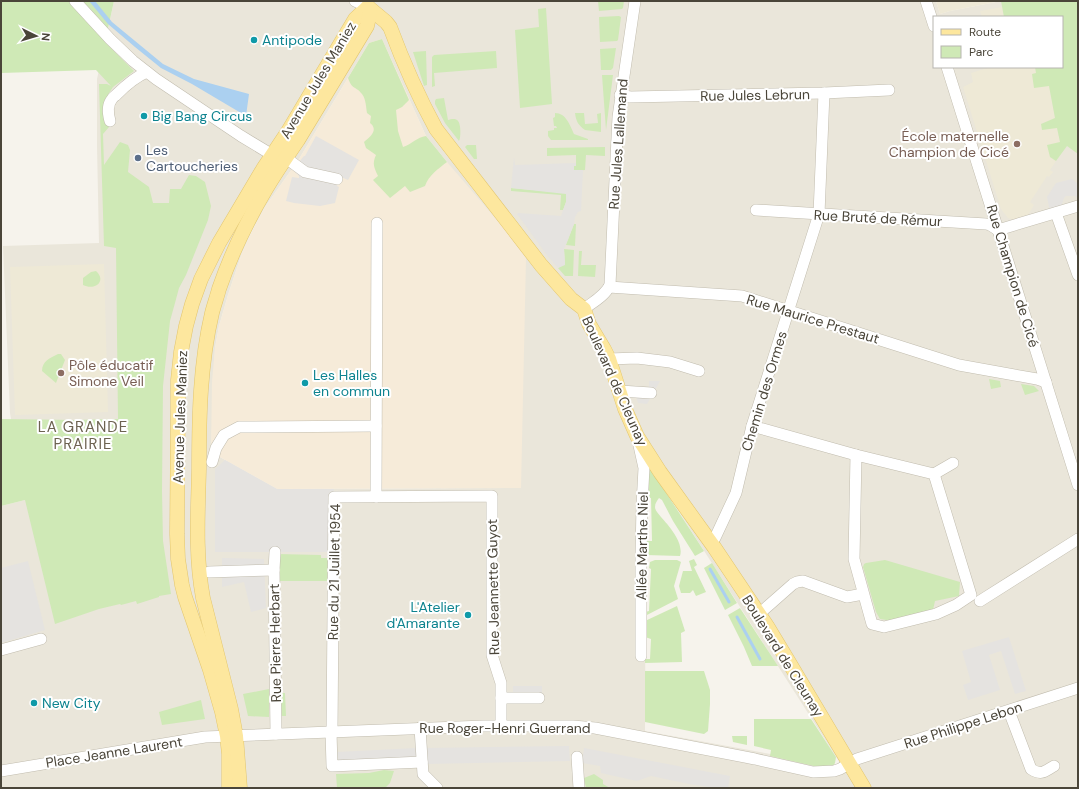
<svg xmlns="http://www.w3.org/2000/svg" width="1079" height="789" font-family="'DM Sans',sans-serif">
<rect width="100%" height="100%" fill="#f6f3ec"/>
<path fill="#eae6da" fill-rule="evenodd" d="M114,1h822l4,13 10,-3 51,-10h77v787h-1077v-282l24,-6 -15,-87 -7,-167 96,-3 -2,-97v-67zM934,17h128v50h-128zM382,39l44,97 21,26 74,326 -244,1 -66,-37 4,-104 4,-22 9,-31 14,-42 10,-22 13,-24 34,-48 70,-116zM649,465l193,301v1l-197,-36 1,-256z"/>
<path fill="#f6ebd9" d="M382,39l44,97 21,26 67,78 12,18 -5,230 -244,1 -66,-37 1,-70 3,-34 4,-22 9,-31 14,-42 10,-22 13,-24 34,-48 70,-116z"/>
<g fill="#eee9d6">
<path d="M936,1h65l-51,10 -10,3z"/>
<path d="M1002,7l2,10h-22l-2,-6z"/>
<path d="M991,67h44l1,6 -4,1 17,11 6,33 -14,6 16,4 3,14 -10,15 6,4 -6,9 3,2 -4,5 -2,-1 -17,26 4,3 -6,10 -13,5 -7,-2 -7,-9 -38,-122 10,-5 -2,-9z"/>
<path d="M104,264l4,148 -93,3 -5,-148z"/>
</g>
<g fill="#cfe9b6">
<path d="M1,1h113l-9,41 29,29 -21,16 -4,6 -4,9 4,25 -6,7 1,31 16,-23 8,3 2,5 -2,22 21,15 4,16h16l1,-14h11l8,-14 7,1 9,6 6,24 -3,14 -22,55 -7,13 -4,15 -5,18 -7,65 -1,105 1,50 8,53 -12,2v1l-22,7 -1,-3 -15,4 -1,-1 -21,5 -44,15 -30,-124 -24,6v-87l74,1 43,-1 -2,-171 -12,-2 -5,-162h8l4,2 -15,-16 -95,3z"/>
<path d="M598,1h26l-1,7 -1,1 -23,2z"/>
<path d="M1001,1h77v153l-11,-8 -11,15 -6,-4 -3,-12 13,-3 -3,-14 -15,2 -1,-6 14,-6 -6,-32 -15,2 -2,-14 4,-1 -1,-6h27v-50h-58z"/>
<path d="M546,8l6,96 -32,4 -5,-78 24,-3 -1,-18z"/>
<path d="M619,16l2,1 -3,23 -1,1 -17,1 -1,-25z"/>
<path d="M382,39l27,61 -7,7 -6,3 2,21 5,16c9,-3 14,-10 23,-11l21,26c-9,7 -18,13 -22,24l-15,6 -5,-6 -15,12 -17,-18 5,-4c-4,-9 -6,-12 -2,-21l-10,-7 -2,-6c6,-5 15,-12 6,-19l1,-7 -4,-3c-1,-6 -1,-14 -5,-19 -6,-8 -10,-4 -14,-16l21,-35z"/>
<path d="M616,48l-3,20 -2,2h-10l-1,-21z"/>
<path d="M426,51l1,34 -3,1 -11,-34z"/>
<path d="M496,51l1,17 -63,5 1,13 -3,1v-30l2,-2z"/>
<path d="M602,75h11l-7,55z"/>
<path d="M444,98l4,22c3,-1 8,-2 10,1 3,3 3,17 1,20l-14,-18 -10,-19v-3l1,-2z"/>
<path d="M555,113c11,0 15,12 19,21l14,5v1h-37l-3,-4v-5l6,-1v-2h3l-1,-2h-2l-1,-8 2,-1z"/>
<path d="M575,113h9l1,11 13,-1 -1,-9 4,-1v19l-16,-2c-7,-5 -9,-9 -10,-17z"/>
<path d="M467,145h9l1,14h-3l-9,-12z"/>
<path d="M605,147v9l-19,-1 -1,15 -11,1v-5h2v-11l-29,1v-8z"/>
<path d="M511,188l55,5v9l-3,8h-3l1,-15 -50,-4z"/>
<path d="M574,224h2l-1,22 -9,-1z"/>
<path d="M564,249l10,1 -1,26h-8l-7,-8 7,-4z"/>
<path d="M579,251h3l-1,14h15l-1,12 -17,-1z"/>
<path d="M96,271c11,10 -1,20 -13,14v-7l8,-6z"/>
<path d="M58,354h3l4,6 -9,23 -14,-12c0,-10 8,-13 16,-17z"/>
<path d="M989,379l11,2 1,6 -10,2z"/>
<path d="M1021,384l13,2 5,5 -14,4z"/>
<path d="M648,465l56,86 -9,5 -22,-35 -11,-21 -3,-2c-2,3 -4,5 -4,9 0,4 4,7 6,10 9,10 23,26 19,39l-34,-1v-14h6l-1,-43 -5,-1z"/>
<path d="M277,554l44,1v3h7l1,23h-53z"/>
<path d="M694,559l3,6 -3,2 12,25 -10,4 -3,-6 -3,3h-9l-2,-7 4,-15h9l-3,-10z"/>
<path d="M655,560h22l4,2 -7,24 4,13 -33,17v-4l4,-1 2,-42 -2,-1 1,-6z"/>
<path d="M885,560l75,22 -1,14 -24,5 -2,9 -40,11 -13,-2 -4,-7 -13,-45 1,-3 2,-1z"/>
<path d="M712,563l25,40 -12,7 -21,-42z"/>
<path d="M677,606l8,25 -4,2 1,29 -37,1v-4h5l1,-20 -6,-2v-16z"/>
<path d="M740,608l38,58h-26l-8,-19 -16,-32z"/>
<path d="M645,671h59l6,19v14l-2,27 -4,3 -59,-12z"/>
<path d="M269,689v28l-21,-1 -5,-22z"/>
<path d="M279,693h6l1,23h-6z"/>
<path d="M201,700l4,19 -43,6 -3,-13z"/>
<path d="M754,719h57l25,38 -1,6 -2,3 -15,1 -48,-11 1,-6 -17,-4z"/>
<path d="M732,736h15v9l-14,-3z"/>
<path d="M384,770l10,1 -4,12 -5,5h-48l-1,-14 33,-1z"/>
<path d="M594,774l9,6v4l7,4h-24l-2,-10z"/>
</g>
<g fill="#e5e3e0">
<path d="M316,136l43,24 -11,20 -7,-3 -4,9 2,1 -4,16 -15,3 -26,-3 -8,-2 6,-24 7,1v-2l-4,-4 6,-8 -2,-2 5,-6h1z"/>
<path d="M514,157l1,8 61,-2v3h-2v4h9l-2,41 -3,1 -3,5 -1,7 -10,25 1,16 -7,3 -11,-13 -30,-41 1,-1 43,3 5,-14v-8l-55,-6z"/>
<path d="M1072,179l6,5v14l-3,-2h-9l-2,2 -4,12 -10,2 -3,-15 9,-14z"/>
<path d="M649,381h11l-13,23 -9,-1 -5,-15h16z"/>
<path d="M225,460l52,29h57v63h-119v-83z"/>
<path d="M222,558l42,1 2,49 -15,4 -7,-30 -22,5z"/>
<path d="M28,561l17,69 -44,13v-75z"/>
<path d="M1009,637l17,54 -11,3 -14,-43 -12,4 11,35 -32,10 -5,-15 8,-3 -9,-31z"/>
<path d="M513,686h29v17l-29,-1z"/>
<path d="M569,746l1,15 -144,3 -1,-16z"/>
<path d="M416,748v18l-78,4 -1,-18z"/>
<path d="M584,748l146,28 -2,12h-12l-27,-4 -38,-8 -14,5 -36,-8 -1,-7 -18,-3z"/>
</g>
<path fill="#abd0f0" d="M89,1h6l17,21 51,42 31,15 55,15 -3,22 -54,-32 -31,-16 -26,-21 -27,-23z"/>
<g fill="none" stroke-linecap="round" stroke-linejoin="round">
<g stroke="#abd0f0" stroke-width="3">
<path d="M710,569l19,33"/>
<path d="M737,617l23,42"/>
</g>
<defs>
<g id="minor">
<path d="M75,1l35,38 23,22 23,18 85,57 38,23"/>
<path d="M355,1l13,6"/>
<path d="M926,1l8,25"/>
<path d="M947,67l131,418"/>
<path d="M620,95l10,2 194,-4 65,-3"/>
<path d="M110,121c-2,-7 -3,-16 2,-22 1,-2 3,-3 4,-4 9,-9 19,-18 31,-23"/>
<path d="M286,158l19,14 32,7"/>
<path d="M756,210l230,14 4,1 8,5 80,-24"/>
<path d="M1056,213l22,62"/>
<path d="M609,287l133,9 217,69 78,14 9,3"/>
<path d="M584,309c9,-7 21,-13 26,-24l8,-168 17,-116"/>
<path d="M609,359l28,-1 33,4 29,9"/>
<path d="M620,391l31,2"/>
<path d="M752,426l104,29"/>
<path d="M638,441l6,27 -2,37 -1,51v100"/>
<path d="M856,455l78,19 37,121 -15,10 -20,9 -52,13 -12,-3 -18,-65z"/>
<path d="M212,462l4,-14 8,-13 15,-8 137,-1"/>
<path d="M934,474l19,-11"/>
<path d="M376,497l1,-274"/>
<path d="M710,542l5,-4 21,-45 16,-67 67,-212 5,-121"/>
<path d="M275,552l-1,18 2,164"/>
<path d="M209,572l65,-2"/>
<path d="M980,601l98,-62"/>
<path d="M759,614l34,-30 4,-2 6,-1 44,16 16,-3"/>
<path d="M1,650l40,-11"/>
<path d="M501,698h38"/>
<path d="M1009,711l22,58c11,7 14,2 23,-3"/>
<path d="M420,728l3,46 14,14"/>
<path d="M331,732l1,34 90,-4"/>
<path d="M332,732l2,-235 158,-1v159l9,28v43"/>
<path d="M577,757l2,31"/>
<path d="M1,771l204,-34 279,-11h89l22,2 160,31 58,13 21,-1 6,-2 17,-10 221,-71"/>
</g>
<g id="major">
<path d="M368,7l18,15 4,5c13,35 28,69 46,102l105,136 30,34 13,10 5,15 15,25 5,10 16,50 12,27 23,36 54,75 53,79 20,33 77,129"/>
<path d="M229,788v-34l-2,-18 -5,-24 -12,-42 -25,-73 -3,-12 -4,-26 -1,-25 1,-125v-29l3,-28 5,-26 6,-22 9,-25 18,-36 44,-74 24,-36 68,-114 13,-12"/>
<path d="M240,788l-4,-52 -5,-27 -28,-111c-8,-43 -5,-86 -4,-129 0,-53 1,-105 13,-156 2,-8 5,-16 7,-24 12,-35 28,-68 47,-100 10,-17 21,-33 32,-49 23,-38 46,-76 69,-114l3,-13 -2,-6"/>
</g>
</defs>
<use href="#minor" stroke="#c1bcae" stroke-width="12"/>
<use href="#major" stroke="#e3c66d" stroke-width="15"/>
<use href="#minor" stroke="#fff" stroke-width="11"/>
<use href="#major" stroke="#fde79e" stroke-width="14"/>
</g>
<g fill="#0f9aa8" stroke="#fff" stroke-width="1.5">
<circle cx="254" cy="40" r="4"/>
<circle cx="144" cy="116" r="4"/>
<circle cx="305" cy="383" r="4"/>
<circle cx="468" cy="615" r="4"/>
<circle cx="34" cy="703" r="4"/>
</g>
<g fill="#8d6e63" stroke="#fff" stroke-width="1.5">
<circle cx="1017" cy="144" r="4"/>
<circle cx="61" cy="373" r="4"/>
</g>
<circle fill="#5c6f8a" stroke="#fff" stroke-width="1.5" cx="138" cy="158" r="4"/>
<g text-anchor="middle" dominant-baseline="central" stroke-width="4" stroke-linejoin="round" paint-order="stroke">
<g font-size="14" fill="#0d838f" stroke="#fff" text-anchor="start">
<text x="262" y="40">Antipode</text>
<text x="152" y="116">Big Bang Circus</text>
<text x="313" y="375">Les Halles<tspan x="313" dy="16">en commun</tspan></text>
<text x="460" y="607" text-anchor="end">L'Atelier<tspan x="460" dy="16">d'Amarante</tspan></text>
<text x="42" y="703">New City</text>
</g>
<g font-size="14" fill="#4a4539" stroke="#fff">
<text transform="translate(318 80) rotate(-59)">Avenue Jules Maniez</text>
<text transform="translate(755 95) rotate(-1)">Rue Jules Lebrun</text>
<text transform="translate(618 144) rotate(-86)">Rue Jules Lallemand</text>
<text transform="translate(878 218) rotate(3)">Rue Bruté de Rémur</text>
<text transform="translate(1013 276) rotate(73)">Rue Champion de Cicé</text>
<text transform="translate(813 319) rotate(17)">Rue Maurice Prestaut</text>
<text transform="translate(615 381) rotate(66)">Boulevard de Cleunay</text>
<text transform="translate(764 391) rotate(-73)">Chemin des Ormes</text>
<text transform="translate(180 417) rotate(-88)">Avenue Jules Maniez</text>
<text transform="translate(642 546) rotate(-89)">Allée Marthe Niel</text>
<text transform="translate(334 572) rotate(-89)">Rue du 21 Juillet 1954</text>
<text transform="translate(493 587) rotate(-91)">Rue Jeannette Guyot</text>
<text transform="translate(275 643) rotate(-91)">Rue Pierre Herbart</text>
<text transform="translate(783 656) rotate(58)">Boulevard de Cleunay</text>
<text transform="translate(963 725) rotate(-18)">Rue Philippe Lebon</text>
<text x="505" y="728">Rue Roger-Henri Guerrand</text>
<text transform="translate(114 752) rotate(-9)">Place Jeanne Laurent</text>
</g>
<g font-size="14" fill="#785e54" stroke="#fff" text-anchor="end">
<text x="1009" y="136">École maternelle<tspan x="1009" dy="16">Champion de Cicé</tspan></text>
<text x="69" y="365" text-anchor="start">Pôle éducatif<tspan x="69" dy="16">Simone Veil</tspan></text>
</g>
<g font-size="14" fill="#4e5e75" stroke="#fff" text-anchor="start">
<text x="146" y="150">Les<tspan x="146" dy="16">Cartoucheries</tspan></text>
</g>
<g font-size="15" letter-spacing="1" fill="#6d6351" stroke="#fff">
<text x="83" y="427">LA GRANDE<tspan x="83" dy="17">PRAIRIE</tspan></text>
</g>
</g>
<rect width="1079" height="789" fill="none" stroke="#4a4539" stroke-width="4"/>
<rect x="933" y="16" width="130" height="52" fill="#ffffff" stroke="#b7b5b0"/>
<rect x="941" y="29" width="20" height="6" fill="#fde79e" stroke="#b7b5b0"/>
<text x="969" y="36" font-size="12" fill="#4a4539">Route</text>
<rect x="941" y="46" width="20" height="12" fill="#cfe9b6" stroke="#b7b5b0"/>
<text x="969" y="56" font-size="12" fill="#4a4539">Parc</text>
<g transform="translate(36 36) rotate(95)" stroke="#ffffff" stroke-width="3" paint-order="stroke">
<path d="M0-3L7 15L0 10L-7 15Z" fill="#4a4539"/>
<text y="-6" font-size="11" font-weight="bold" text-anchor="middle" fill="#4a4539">N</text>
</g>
</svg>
